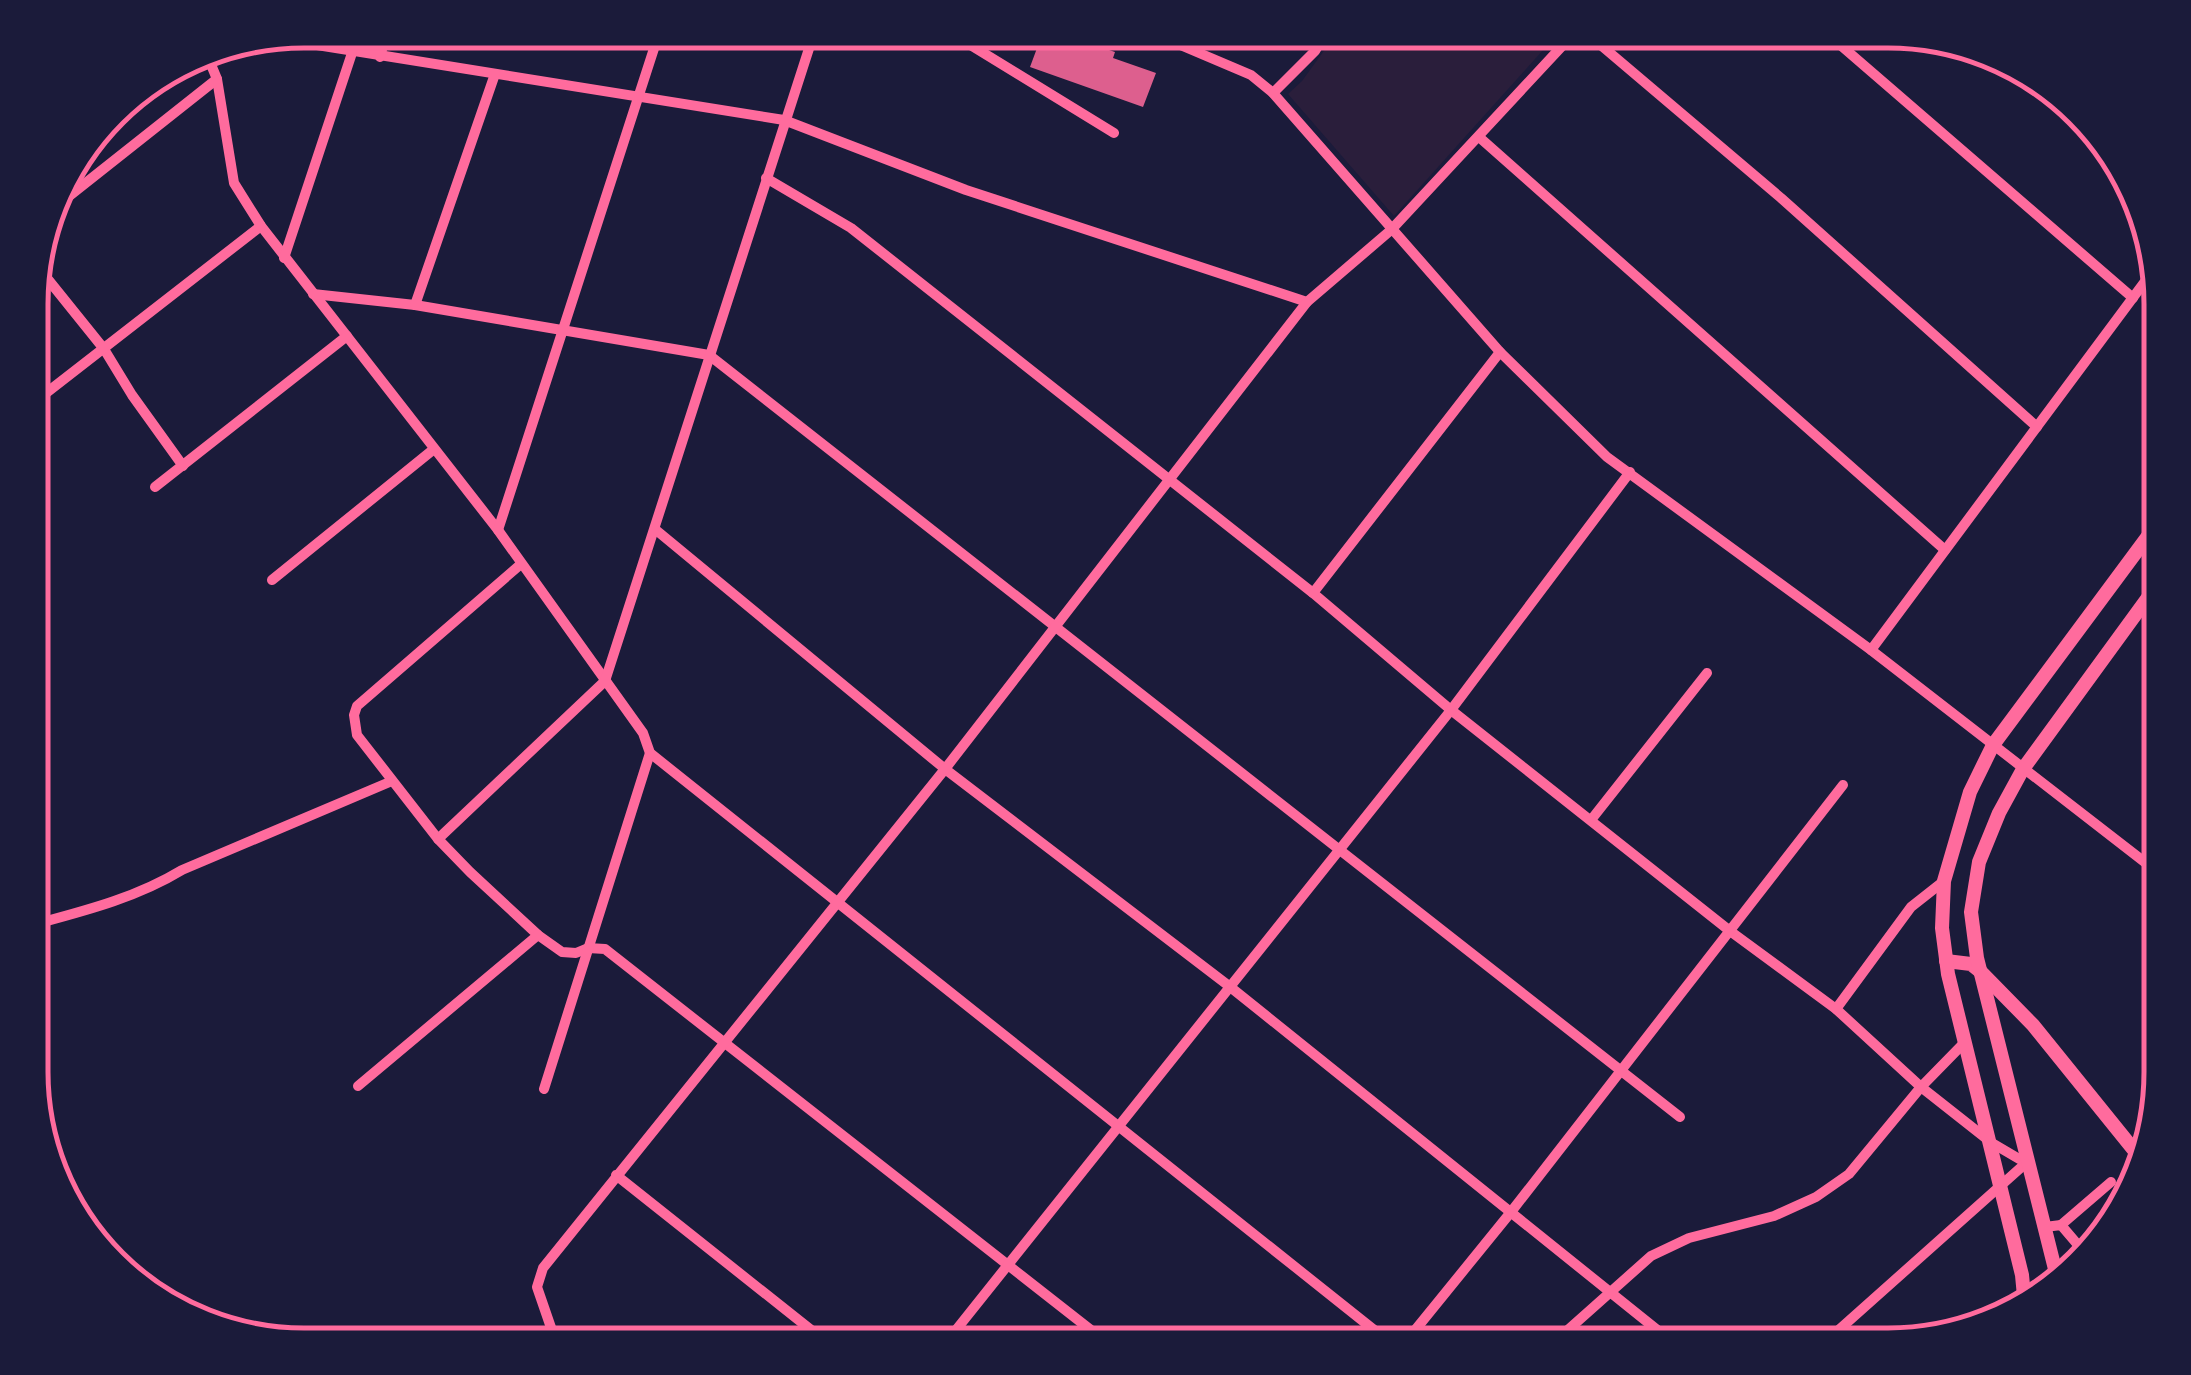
<svg xmlns="http://www.w3.org/2000/svg" width="2191" height="1375" font-family="Roboto,sans-serif">
<rect width="100%" height="100%" fill="#1b1b3a"/>
<path fill="#2a1e3b" d="M1339,30h222l-167,186 -106,-122 14,-13z"/>
<path fill="#dd5f8e" d="M1043,32l41,14 2,-4 29,10 -2,6 43,15 -13,34 -113,-40z"/>
<g fill="none" stroke-linecap="round" stroke-linejoin="round">
<g stroke="#ff6b9d" stroke-width="10">
<path d="M946,30l168,103"/>
<path d="M1145,30l106,45 22,18 227,259 107,105 264,193 280,217 9,11"/>
<path d="M1583,30l198,168 256,229"/>
<path d="M1823,30l310,268"/>
<path d="M267,37l517,83 182,70 341,112"/>
<path d="M205,50l12,29 17,104 27,43 237,304 145,203 7,20 743,592"/>
<path d="M380,57l7,-27"/>
<path d="M1273,93l42,-42 12,-21"/>
<path d="M1479,137l466,413"/>
<path d="M766,178l85,50 462,365 138,117 279,221 106,78 85,78 71,56 34,20 -203,181"/>
<path d="M49,212l168,-133"/>
<path d="M284,258l68,-205"/>
<path d="M34,262l70,87 28,46 51,71"/>
<path d="M313,294l102,11 294,50 971,762"/>
<path d="M415,305l80,-231"/>
<path d="M32,404l229,-178"/>
<path d="M155,487l192,-151"/>
<path d="M498,530l162,-500"/>
<path d="M656,530l289,239 284,217 447,359"/>
<path d="M521,564l-164,142 -3,9 3,20 81,104 32,33 68,63 24,17 14,1 12,-5 17,1 505,396"/>
<path d="M272,580l162,-131"/>
<path d="M1313,593l187,-241"/>
<path d="M1871,650l284,-382"/>
<path d="M1591,820l116,-147"/>
<path d="M438,839l167,-158 210,-651"/>
<path d="M2151,867l9,-12"/>
<path d="M32,925c52,-14 104,-27 150,-55l210,-89"/>
<path d="M1836,1009l75,-102 33,-26"/>
<path d="M358,1086l180,-151"/>
<path d="M544,1089l106,-336"/>
<path d="M616,1175l214,170"/>
<path d="M2061,1225l50,-43"/>
<path d="M2045,1227l16,-2 23,27"/>
<path d="M557,1345l-20,-58 6,-19 402,-499 362,-467 84,-72 186,-200"/>
<path d="M944,1345l507,-635 179,-238"/>
<path d="M1403,1345l108,-133 332,-427"/>
<path d="M1551,1345l100,-89 38,-18 85,-22 42,-19 33,-23 72,-87 43,-44"/>
</g>
<g stroke="#ff6b9d" stroke-width="14">
<path d="M1946,961l25,3 10,8 52,53 105,130"/>
<path d="M2057,1277l-80,-319 -6,-46 8,-50 20,-49 24,-44 137,-188"/>
<path d="M2021,1309l3,-13 -2,-21 -74,-301 -6,-46 2,-47 26,-89 23,-47 167,-225"/>
</g>
</g>
<path d="M0 0H2191V1375H0ZM304 48H1888A256 256 0 0 1 2144 304V1072A256 256 0 0 1 1888 1328H304A256 256 0 0 1 48 1072V304A256 256 0 0 1 304 48Z" fill="#1b1b3a" fill-rule="evenodd"/>
<path fill="none" stroke="#ff6b9d" stroke-width="5" d="M304 48H1888A256 256 0 0 1 2144 304V1072A256 256 0 0 1 1888 1328H304A256 256 0 0 1 48 1072V304A256 256 0 0 1 304 48Z"/>
</svg>
